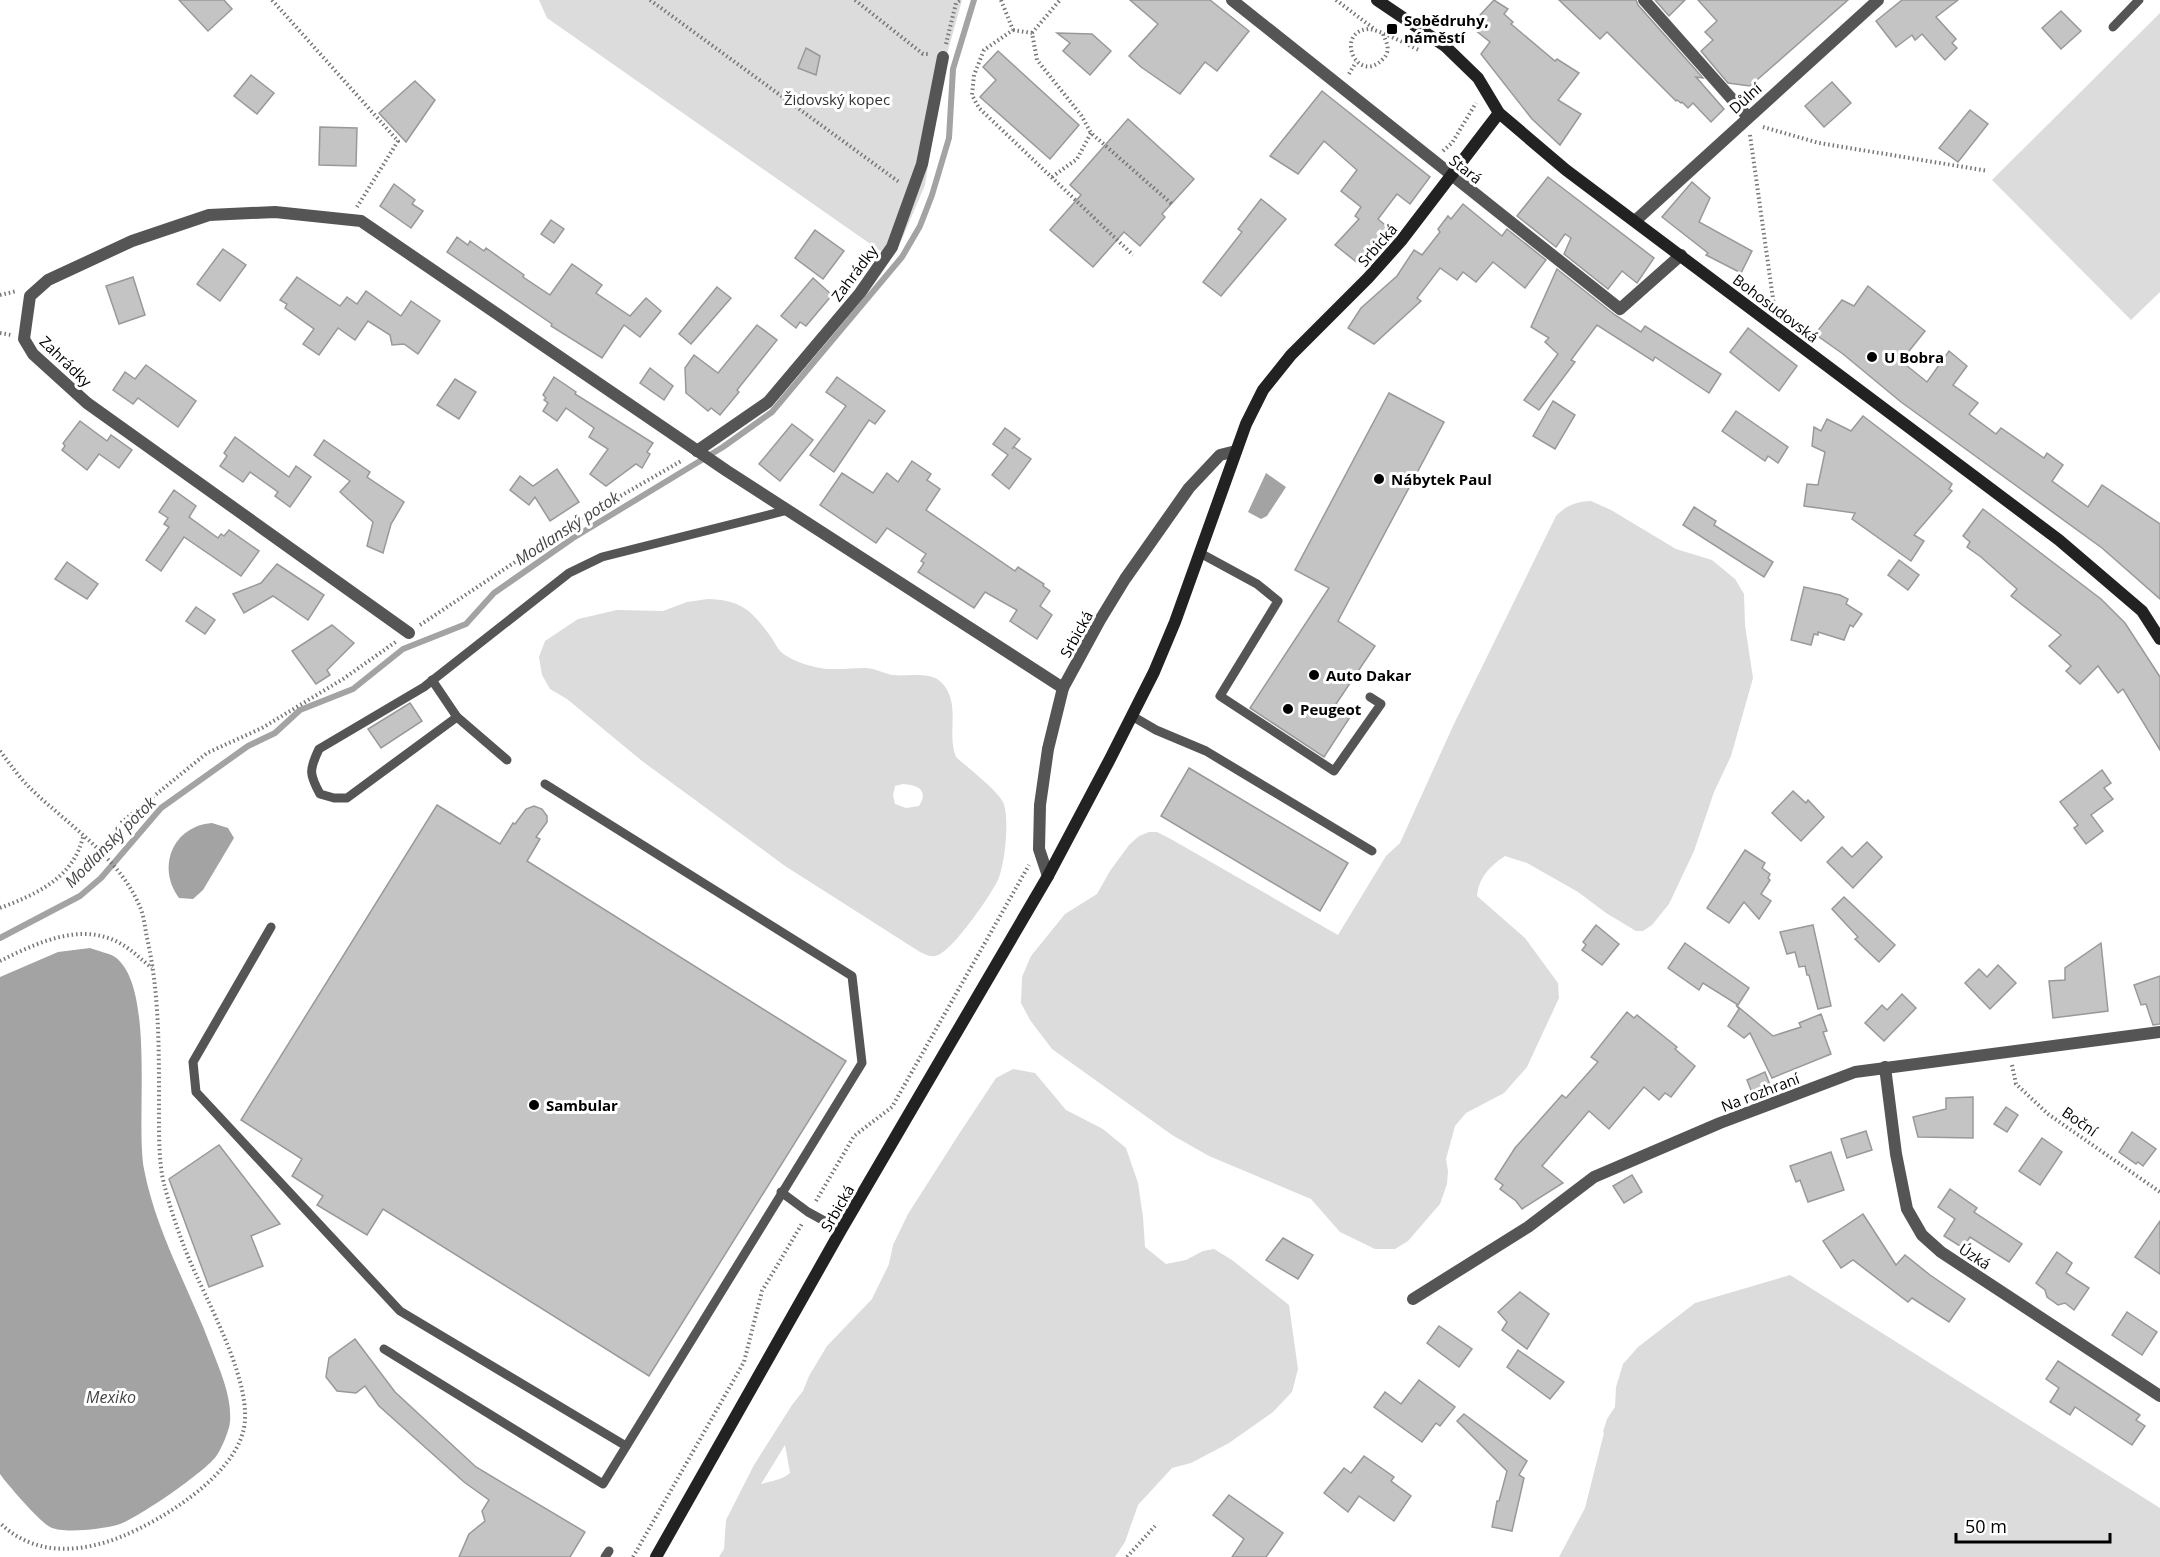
<svg xmlns="http://www.w3.org/2000/svg" width="2160" height="1557" font-family="'Open Sans',sans-serif">
<rect width="100%" height="100%" fill="#fff"/>
<g fill="#dcdcdc" fill-rule="evenodd">
<path d="M539,0h423l-18,65 -19,120 -23,54 -13,18 -342,-239z"/>
<path d="M2160,13v279l-29,28 -139,-140z"/>
<path d="M1591,501l20,9 65,39 36,11 23,19 9,15 1,31 8,53 -22,78 -17,36 -20,59 -25,53 -17,21 -9,6h-7l-30,-18 -28,-21 -51,-29 -22,-7c-15,10 -26,21 -28,40l48,42 33,45 1,15 -32,69 -23,26 -38,20 -11,13 -9,33 2,12 -1,13 -7,20 -32,37 -13,8h-20l-35,-17 -29,-33 -102,-43 -37,-21 -120,-86 -22,-29 -9,-17 1,-26 9,-21 34,-42 32,-20 13,-23 19,-26 10,-9 10,-4h8l12,6 169,97 48,-79 14,-13 53,-117 103,-210c11,-11 19,-14 35,-15z"/>
<path d="M708,599c34,1 44,12 63,38 4,6 8,15 14,18 7,5 21,10 30,12 17,4 33,1 50,1 9,0 18,5 27,7 14,2 38,-4 49,7 21,21 5,51 15,75 11,10 41,33 47,45 7,15 2,62 -5,78 -7,15 -45,70 -60,75 -7,3 -11,0 -18,-3l-135,-86 -143,-105 -75,-62 -17,-10 -8,-14 -3,-18 6,-16 33,-22 39,-9 46,1 24,-9zM903,784c15,1 26,6 16,22l-13,2 -11,-4 -2,-9 2,-9z"/>
<path d="M1013,1069l22,4 31,37 37,19 23,19 12,35 5,34 2,30 21,17 20,-4 17,-9 11,-2 18,11 57,45 9,64 -6,23 -19,20 -44,31 -38,20 -19,5 -34,37 -13,37 -10,15h-396l5,-8 2,-29 28,-55 38,-60 11,-14 6,-15 18,-30 45,-47 17,-35 4,-19 15,-31 51,-80 37,-56zM785,1445l5,28c-8,7 -19,8 -29,11z"/>
<path d="M1790,1275l370,233v49h-601l26,-49 19,-75 -1,-1 4,-13 8,-12 1,-20 7,-23 15,-17 57,-44z"/>
</g>
<g fill="#a3a3a3">
<path d="M1266,473l20,14 -19,29 -6,3 -13,-7z"/>
<path d="M212,823l16,5 6,10 -31,52 -10,9 -14,-1c-23,-31 -6,-72 33,-75z"/>
<path d="M90,948c7,3 19,5 25,9 41,30 20,164 29,212 12,63 45,119 67,178 9,24 21,49 19,75 -1,9 -8,25 -13,33 -9,15 -83,66 -100,70 -15,4 -54,9 -67,2 -11,-6 -43,-43 -50,-53v-497l58,-25z"/>
</g>
<g fill="none" stroke-linecap="round" stroke-linejoin="round">
<path stroke="#a3a3a3" stroke-width="6" d="M0,938l80,-42 21,-18 60,-70 87,-62 27,-13 25,-23 53,-21 50,-40 63,-25 28,-31 79,-55 150,-91 49,-35 130,-155 18,-31 12,-31 17,-57 4,-69 21,-69"/>
</g>
<g fill="#c4c4c4" stroke="#999" stroke-width="1.5">
<path d="M179,0h45l8,9 -24,22z"/>
<path d="M1130,0h80l39,31 -32,40 -12,-9 -25,32 -39,-27 -12,-11 29,-32z"/>
<path d="M1494,0l14,9 -4,5 9,8 -2,2 44,37 2,-2 22,14 -21,27 23,14 -21,31 -28,-26 -51,-65 9,-12 -20,-16z"/>
<path d="M1559,0h77l2,5 65,73 -7,-1 28,32 -13,13 -18,-19 -5,5 -6,-6 -1,1 -4,-3 -1,1 -69,-69 -7,7z"/>
<path d="M1655,0h30l-16,16z"/>
<path d="M1698,0h150l-98,86 -22,-3 -27,-32 12,-11 -8,-8 12,-11z"/>
<path d="M1902,0h56l-22,17 20,22 -4,4 5,5 -12,12 -23,-26 -7,6 -3,-5 -16,12 -20,-26z"/>
<path d="M2061,11l20,20 -20,18 -19,-21z"/>
<path d="M1057,33l35,1 19,17 -21,24 -27,-24 7,-8z"/>
<path d="M806,48l14,8 -4,19 -18,-7z"/>
<path d="M998,51l81,74 -29,34 -70,-62 16,-17 -13,-13z"/>
<path d="M251,75l23,18 -17,21 -23,-18z"/>
<path d="M415,81l20,19 -29,42 -27,-29z"/>
<path d="M1832,82l19,21 -27,24 -19,-21z"/>
<path d="M1322,91l108,86 -20,27 -13,-10 -19,25 13,11 -32,34 -24,-19 24,-26 -4,-3 6,-9 -20,-16 16,-21 -33,-29 -26,33 -28,-18z"/>
<path d="M1970,110l18,14 -30,38 -19,-14z"/>
<path d="M1128,119l66,60 -32,35 3,3 -25,29 -16,-14 -31,35 -43,-37 31,-35 -11,-10z"/>
<path d="M320,127l37,1 -1,38 -37,-1z"/>
<path d="M1548,177l106,81 -17,25 -15,-12 -14,18 -44,-35 7,-16 -6,-4 -9,13 -39,-31z"/>
<path d="M1692,182l18,16 -11,24 53,29 -11,22 -35,-18 2,-2 -46,-36z"/>
<path d="M394,184l21,16 -3,4 11,7 -12,17 -31,-22z"/>
<path d="M1261,199l25,20 -65,77 -18,-14 39,-50 -4,-3z"/>
<path d="M1463,204l39,32 5,-7 39,31 -21,28 -32,-26 -17,20 -13,-10 -6,8 -17,-12 -23,30 4,3 -47,43 -26,-16 13,-20 36,-32 17,-26 8,5 18,-23 -2,-3 10,-13 3,3z"/>
<path d="M551,220l13,9 -10,14 -13,-9z"/>
<path d="M815,230l29,21 -21,28 -28,-21z"/>
<path d="M457,237l11,8 2,-4 14,10 2,-3 38,27 -1,2 27,18 22,-31 30,21 -6,8 34,23 16,-18 15,13 -21,26 -16,-12 -22,33 -51,-32 1,-2 -105,-72z"/>
<path d="M223,249l23,16 -26,36 -23,-17z"/>
<path d="M1557,269l58,46 26,17 4,-6 76,48 -12,19 -54,-36 -2,4 -56,-36 -26,35 4,2 -36,48 -15,-10 34,-46 -13,-12 4,-4 -18,-11z"/>
<path d="M133,277l12,38 -26,9 -13,-38z"/>
<path d="M297,277l43,29 7,-9 10,7 9,-13 35,25 10,-15 29,20 -22,33 -14,-10 -12,1 -2,-10 -22,-14 -13,19 -17,-12 -19,27 -16,-11 11,-15 -29,-21 2,-4 -7,-4z"/>
<path d="M813,278l19,17 -26,31 -6,-4 -4,6 -15,-12z"/>
<path d="M1868,286l57,45 -24,30 26,21 22,-31 18,15 -14,19 25,18 -9,11 27,20 5,-6 43,30 3,-5 16,12 -11,16 36,26 14,-22 58,39v75l-58,-51 -201,-146 -58,-48 -28,-20 27,-34 12,6z"/>
<path d="M717,287l14,11 -40,46 -12,-10z"/>
<path d="M757,325l20,15 -40,50 2,2 -19,23 -9,-7 -3,3 -22,-18 -1,-25 9,-13 24,18z"/>
<path d="M1748,328l49,38 -18,25 -49,-39z"/>
<path d="M146,365l50,36 -18,26 -40,-29 -5,6 -20,-14 12,-18 10,7z"/>
<path d="M650,368l23,18 -9,14 -24,-17z"/>
<path d="M554,377l22,15 -1,2 78,49 -6,9 3,2 -8,14 -6,-4 -30,22 -16,-12 18,-25 -19,-12 5,-9 -28,-20 -9,13 -14,-10 5,-8 -4,-3 2,-2 -3,-3z"/>
<path d="M837,377l48,34 -10,13 -6,-4 -35,52 -24,-17 36,-49 -20,-14z"/>
<path d="M455,379l21,13 -17,27 -22,-14z"/>
<path d="M1389,393l55,29 -106,199 37,25 -39,58 16,10 -28,43 -74,-49 79,-120 -34,-18z"/>
<path d="M1553,401l22,14 -20,34 -22,-13z"/>
<path d="M1736,411l52,36 -10,16 -10,-7 -3,5 -43,-30z"/>
<path d="M1863,416l89,68 -3,5 3,2 -38,44 10,6 -13,20 -59,-42 3,-6 -51,-7 3,-22 11,1 7,-33 -13,-6 2,-19 7,4 6,-12 24,12z"/>
<path d="M80,421l27,20 4,-6 21,15 -13,18 -20,-14 -12,16 -25,-20 3,-4 -2,-3 1,-1z"/>
<path d="M792,424l21,16 -33,41 -21,-17z"/>
<path d="M1005,428l15,11 -8,10 2,-2 17,12 -22,30 -17,-14 16,-20 -15,-11z"/>
<path d="M235,437l54,40 7,-11 15,11 -21,30 -15,-11 3,-4 -28,-20 -7,10 -23,-16 7,-10 -3,-3z"/>
<path d="M324,440l46,32 -3,5 37,25 -13,22 -8,29 -16,-7 6,-24 -33,-30 10,-11 -36,-26z"/>
<path d="M912,461l19,13 -4,6 13,9 -14,21 89,61 3,-4 26,17 -1,2 7,5 -10,15 12,9 -15,24 -27,-18 7,-11 -32,-18 -11,16 -56,-36 6,-9 -3,-2 5,-7 -39,-26 -11,15 -56,-38 22,-32 31,20 14,-20 11,9z"/>
<path d="M557,469l22,33 -29,19 -15,-24 -6,8 -19,-15 10,-14 13,10z"/>
<path d="M174,490l22,16 -7,11 29,21 3,-4 3,2 5,-6 30,21 -18,25 -57,-39 -23,34 -15,-11 23,-33 -5,-3 4,-6 -9,-6z"/>
<path d="M1694,507l22,14 -2,4 59,37 -9,15 -81,-52z"/>
<path d="M1983,509l118,90 24,24 35,54v73l-37,-61 -5,4 -20,-27 -18,18 -14,-13 5,-5 -22,-20 12,-11 -50,-39 6,-7 -36,-32 -14,-10 3,-5 -7,-6z"/>
<path d="M1899,560l20,15 -11,15 -20,-15z"/>
<path d="M67,562l31,22 -11,15 -32,-20z"/>
<path d="M277,564l47,31 -16,25 -35,-24 -29,17 -11,-19 28,-11z"/>
<path d="M1804,587l36,8 8,4 -2,5 16,10 -9,13 -3,-2 -6,15 -26,-8v3l-4,-1 -3,11 -20,-5z"/>
<path d="M196,607l19,13 -10,14 -19,-13z"/>
<path d="M332,625l22,18 -27,27 3,5 -14,9 -24,-33z"/>
<path d="M410,703l12,18 -41,27 -13,-19z"/>
<path d="M1189,768l159,95 -28,48 -159,-95z"/>
<path d="M2102,770l9,13 -7,5 9,11 -22,16 12,16 -17,13 -12,-16 4,-3 -18,-23z"/>
<path d="M1793,791l13,12 2,-3 16,17 -23,24 -29,-28z"/>
<path d="M437,805l63,39 13,-21 2,1 11,-15 8,-3 8,3 5,7v6l-11,15 4,2 -13,22 319,200 -197,315 -266,-167 -16,26 -50,-30 6,-9 -31,-20 10,-17 -61,-39z"/>
<path d="M1867,842l15,15 -29,31 -26,-26 15,-15 10,10z"/>
<path d="M1745,850l20,13 -3,5 8,6 -2,4 2,2 -9,14 10,7 -12,18 -15,-17 -15,21 -22,-15z"/>
<path d="M1844,897l51,48 -16,17 -24,-23 3,-2 -26,-28z"/>
<path d="M1596,925l23,19 -17,21 -20,-15 4,-5 -3,-3z"/>
<path d="M1813,925l18,81 -13,3 -9,-34h-2l-2,-9 -6,1 -4,-15 -8,2 -7,-22z"/>
<path d="M1685,943l64,45 -11,17 -35,-22 -4,7 -31,-22z"/>
<path d="M2101,943l7,68 -55,7 -4,-37 16,-1v-12z"/>
<path d="M1998,965l18,18 -26,26 -25,-26 14,-14 8,8z"/>
<path d="M2160,976v48l-7,1 -7,-21 -5,1 -7,-20z"/>
<path d="M1902,994l14,14 -32,33 -19,-18 17,-18 5,5z"/>
<path d="M1736,1005l37,31 28,-9 -2,-4 22,-9 6,17 -4,1 8,22 -59,24 -22,-45 -6,5 -16,-12 11,-17z"/>
<path d="M1627,1012l7,6 3,-3 40,32 -2,2 20,17 -24,31 -6,-4 -6,7 -15,-13 -35,42 -20,-18 -47,55 21,17 -41,26 -6,-8 -16,-12 3,-4 -8,-6 20,-31 47,-53 4,3 32,-36 -7,-5z"/>
<path d="M1765,1072l7,18 -18,8 -7,-18z"/>
<path d="M1973,1097v41l-55,-1 -5,-20 33,-8v-11z"/>
<path d="M2006,1107l12,8 -11,17 -13,-8z"/>
<path d="M1866,1131l6,19 -25,8 -6,-19z"/>
<path d="M2132,1132l24,17 -13,17 -5,-4 -2,2 -17,-12z"/>
<path d="M2042,1138l20,14 -22,33 -21,-14z"/>
<path d="M219,1145l61,79 -29,12 12,30 -54,21 -40,-108z"/>
<path d="M1831,1152l13,38 -36,12 -8,-22 -4,2 -6,-16z"/>
<path d="M1632,1175l10,17 -18,11 -11,-17z"/>
<path d="M1950,1189l27,19 -3,4 48,32 -13,18 -39,-25 -7,11 -19,-12 11,-17 -17,-12z"/>
<path d="M1863,1214l33,51 9,-10 25,20 35,24 -16,23 -37,-24 -4,4 -55,-42 -12,8 -18,-27z"/>
<path d="M2160,1221v53l-25,-17z"/>
<path d="M1283,1238l30,17 -15,24 -32,-19z"/>
<path d="M2057,1252l15,11 -6,10 23,15 -15,22 -9,-7 -7,2 -11,-8 -2,-7 -9,-7z"/>
<path d="M1520,1292l29,22 -22,35 -25,-19 5,-8 -9,-10z"/>
<path d="M2127,1312l30,20 -15,23 -30,-20z"/>
<path d="M1439,1326l33,23 -13,18 -32,-24z"/>
<path d="M355,1339l40,53 81,75 109,65 -15,25h-111l10,-23 16,-13 -3,-10 7,-11 -25,-18 -85,-76 -14,-20 -9,7 -19,-2 -11,-14 3,-19z"/>
<path d="M1518,1350l46,32 -14,17 -43,-32z"/>
<path d="M2058,1361l82,54 -4,5 9,6 -13,19 -57,-38 -5,8 -20,-13 9,-14 -13,-9z"/>
<path d="M1419,1380l36,27 -15,19 -4,-3 -14,19 -48,-35 11,-15 16,12z"/>
<path d="M1464,1414l63,47 -8,14 5,3 -12,53 -20,-4 5,-26h2l8,-30 -50,-50z"/>
<path d="M1364,1456l30,21 -3,4 20,15 -17,25 -35,-25 -11,16 -24,-19 20,-25 7,5z"/>
<path d="M1229,1495l54,38 -17,24h-34l12,-18 -31,-24z"/>
</g>
<g fill="none" stroke-linecap="round" stroke-linejoin="round">
<g stroke="#777" stroke-width="4" stroke-dasharray="1.5 3" stroke-linecap="butt">
<path d="M272,0l126,141 -41,66"/>
<path d="M650,0l249,182"/>
<path d="M855,0l68,54h5"/>
<path d="M1001,0l12,30 -29,20 -10,25 -2,20 7,13 154,147"/>
<path d="M1336,0l37,28"/>
<path d="M1013,30l19,3 5,27 44,55 10,18 82,72"/>
<path d="M1032,33l28,-33"/>
<path d="M1383,34c4,9 8,17 0,25 -26,27 -49,-27 -15,-30 8,-1 40,16 51,21"/>
<path d="M946,44l10,-41 4,-3"/>
<path d="M1349,74l7,-12"/>
<path d="M1763,127l56,16 169,28"/>
<path d="M1750,135l24,171"/>
<path d="M1443,151l9,-8 24,-40"/>
<path d="M1052,177l25,-18 14,-26"/>
<path d="M0,295l17,-4"/>
<path d="M0,333l11,2"/>
<path d="M420,625l157,-104 106,-61"/>
<path d="M0,751c10,13 19,26 30,37 37,36 90,70 110,119 4,9 5,21 7,31 12,52 12,108 12,162 0,24 -1,61 5,84 6,23 14,48 23,70 18,45 69,132 56,178 -12,45 -79,87 -120,104 -42,17 -88,21 -123,-13"/>
<path d="M100,852l22,-30 85,-69 55,-25 81,-49 54,-38"/>
<path d="M0,908c37,-14 73,-30 83,-71"/>
<path d="M0,961c37,-18 83,-41 123,-16 10,6 19,15 29,23"/>
<path d="M2012,1065l4,19 32,30 112,78"/>
<path d="M816,1201l38,-65 38,-29 137,-242"/>
<path d="M633,1557l111,-195 18,-71 41,-69"/>
<path d="M1127,1557l28,-31"/>
</g>
<g stroke="#555" stroke-width="9">
<path d="M2113,27l26,-27"/>
<path d="M1200,553l57,31 21,17 -58,95 114,75 47,-67 -11,-7"/>
<path d="M432,680l25,37 50,43"/>
<path d="M1132,716l24,14 50,21 166,100"/>
<path d="M457,717l-110,81h-13l-14,-4c-11,-20 -11,-24 -1,-45l105,-62 145,-114 33,-16 186,-47"/>
<path d="M271,927l-78,135 3,30 204,219 226,135"/>
<path d="M781,1192l27,20 33,18"/>
<path d="M384,1349l219,135 259,-421 -10,-87 -307,-192"/>
<path d="M605,1557l4,-6"/>
</g>
<g stroke="#555" stroke-width="12">
<path d="M1232,0l388,309 61,-54"/>
<path d="M1644,0l103,116"/>
<path d="M1635,221l243,-221"/>
<path d="M697,451l71,-49 92,-109 32,-46 30,-83 21,-107"/>
<path d="M409,633l-322,-230 -54,-49 -9,-15 6,-43 18,-16 84,-39 77,-26 66,-3 86,9 366,250 336,217"/>
<path d="M1048,876l-9,-27 1,-44 8,-56 15,-61 37,-68 25,-41 64,-91 31,-33 16,-4"/>
<path d="M1885,1067l11,87 11,55 15,26 19,17 219,144"/>
<path d="M1413,1299l115,-72 66,-50 126,-54 135,-51 305,-40"/>
</g>
<g stroke="#222" stroke-width="12">
<path d="M1377,0l68,46 33,32 21,35 67,57 493,370 83,71 18,28"/>
<path d="M656,1557l185,-327 207,-354 62,-117 44,-87 21,-50 71,-198 17,-34 28,-35 77,-77 33,-37 98,-128"/>
</g>
</g>
<g fill="#000" stroke="#fff" stroke-width="2">
<rect x="1386" y="23" width="12" height="12" rx="3"/>
<circle cx="1872" cy="357" r="6"/>
<circle cx="1379" cy="479" r="6"/>
<circle cx="1314" cy="675" r="6"/>
<circle cx="1288" cy="709" r="6"/>
<circle cx="534" cy="1105" r="6"/>
</g>
<g text-anchor="middle" dominant-baseline="central" stroke-width="6" stroke-linejoin="round" paint-order="stroke">
<g font-size="15" font-weight="bold" fill="#000" stroke="#fff" text-anchor="start">
<text x="1404" y="20">Sobědruhy,<tspan x="1404" dy="17">náměstí</tspan></text>
<text x="1884" y="357">U Bobra</text>
<text x="1391" y="479">Nábytek Paul</text>
<text x="1326" y="675">Auto Dakar</text>
<text x="1300" y="709">Peugeot</text>
<text x="546" y="1105">Sambular</text>
</g>
<g font-size="15" fill="#000" stroke="#fff">
<text transform="translate(1745 98) rotate(-42)">Důlní</text>
<text transform="translate(1466 169) rotate(38)">Stará</text>
<text transform="translate(1377 245) rotate(-49)">Srbická</text>
<text transform="translate(854 273) rotate(-53)">Zahrádky</text>
<text transform="translate(1776 308) rotate(37)">Bohosudovská</text>
<text transform="translate(66 361) rotate(44)">Zahrádky</text>
<text transform="translate(1076 634) rotate(-61)">Srbická</text>
<text transform="translate(1760 1092) rotate(-21)">Na rozhraní</text>
<text transform="translate(2080 1121) rotate(35)">Boční</text>
<text transform="translate(837 1208) rotate(-60)">Srbická</text>
<text transform="translate(1975 1256) rotate(33)">Úzká</text>
</g>
<g font-size="15" fill="#333" stroke="#fff">
<text x="837" y="99">Židovský kopec</text>
</g>
<g font-size="16" font-style="italic" fill="#444" stroke="#fff">
<text transform="translate(567 528) rotate(-33)">Modlanský potok</text>
<text transform="translate(110 842) rotate(-45)">Modlanský potok</text>
<text x="111" y="1397">Mexiko</text>
</g>
</g>
<path d="M1956 1533v9h154v-9" fill="none" stroke="#000000" stroke-width="3"/>
<text x="1965" y="1533" font-size="18" fill="#000000" stroke="#ffffff" stroke-width="4.5" paint-order="stroke">50 m</text>
</svg>
